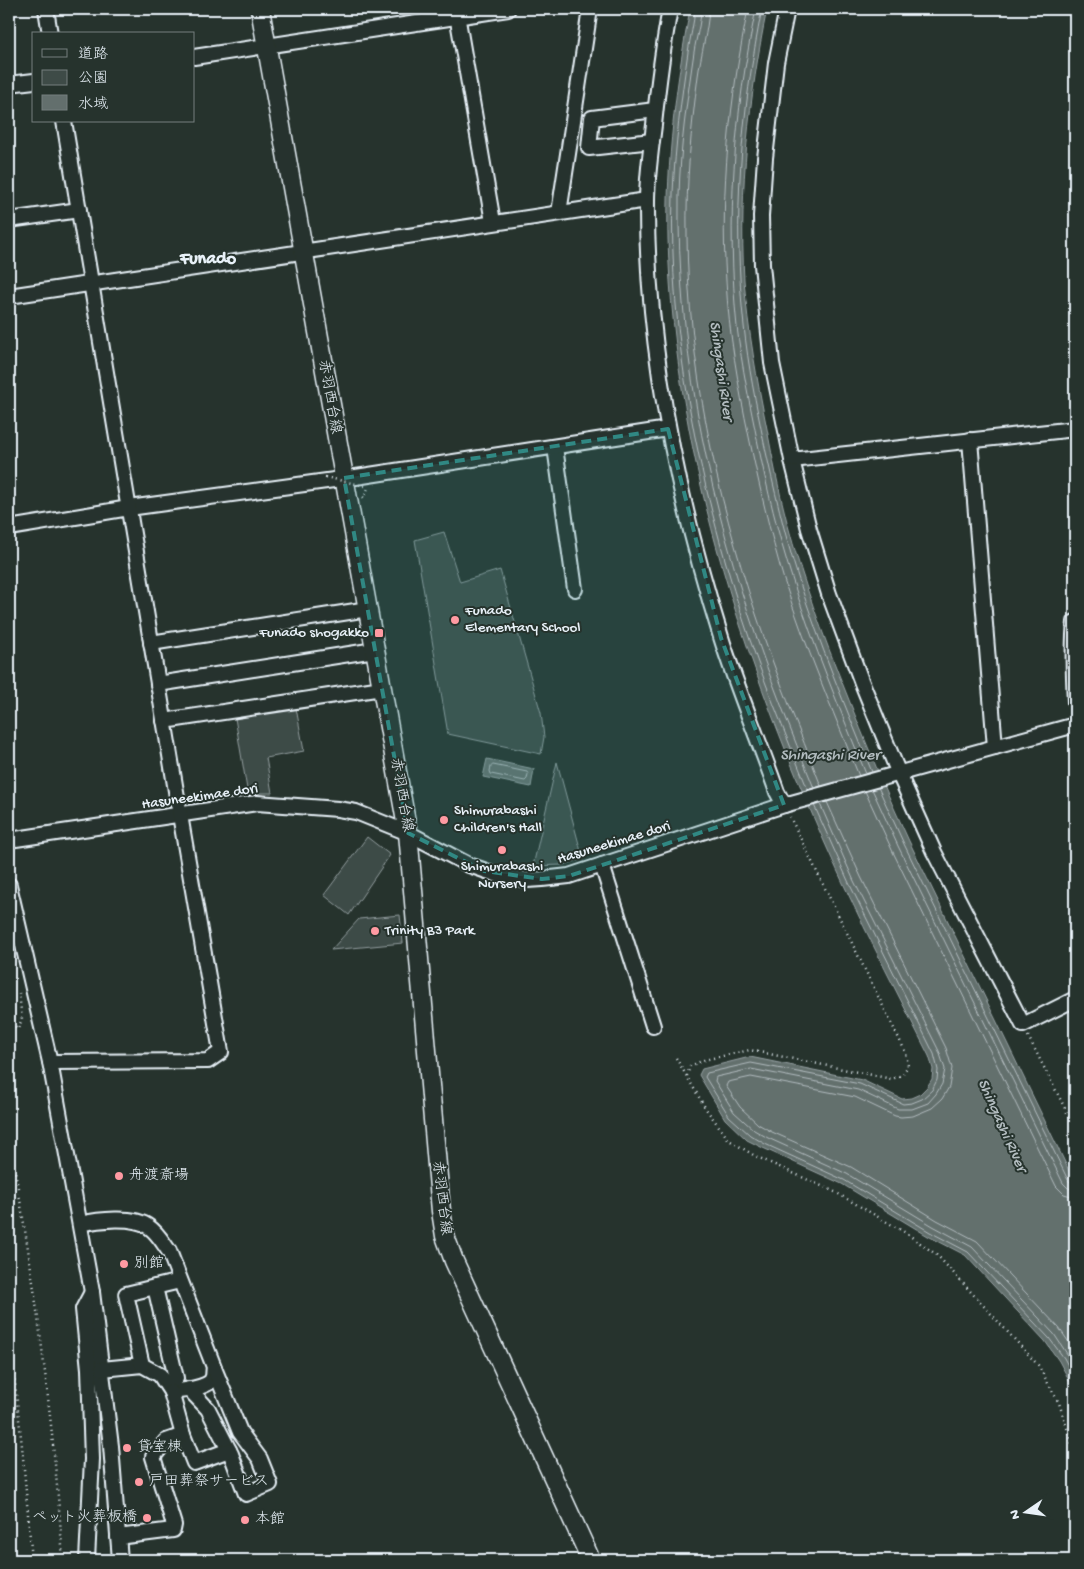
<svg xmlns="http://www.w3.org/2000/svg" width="1084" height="1569" font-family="'Gochi Hand','Klee One',sans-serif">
<rect width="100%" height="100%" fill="#26332d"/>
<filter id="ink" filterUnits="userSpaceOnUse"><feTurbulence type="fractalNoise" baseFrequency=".02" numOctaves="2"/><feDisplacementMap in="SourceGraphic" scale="10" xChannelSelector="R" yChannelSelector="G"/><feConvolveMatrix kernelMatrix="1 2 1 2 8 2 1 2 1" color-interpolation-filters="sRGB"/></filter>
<g filter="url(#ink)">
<g fill="#3e4b47" stroke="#939ea0">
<path d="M444,532l16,50 40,-12 41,143 3,24 -3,17 -93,-20 -33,-194z"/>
<path d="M296,708l8,43 -38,7 6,35h-11l-13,2 -13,-77z"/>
<path d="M557,762l26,97 -21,6 -29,1z"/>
<path d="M367,837l23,18 -41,60 -25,-20z"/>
<path d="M400,915l3,28 -72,7 28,-31z"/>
</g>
<g fill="#636f6d" stroke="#98a3a5">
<path d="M690,9h77c-18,88 -28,180 -23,271 4,50 13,100 23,149 6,31 12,63 20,93 15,57 36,113 58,168 20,51 41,102 64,151l166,342v208l-16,-30 -14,-20 -80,-86 -37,-19 -86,-52 -79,-36 -16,-8 -22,-21 -26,-44 3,-6 48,-12 112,23 40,19 9,-1 9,-4 7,-7 5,-8 1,-10 -4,-13c-29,-58 -59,-115 -86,-173 -93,-201 -169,-421 -175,-644 -2,-77 8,-155 22,-230z"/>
<path d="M487,759l47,10 -3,18 -48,-10z"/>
</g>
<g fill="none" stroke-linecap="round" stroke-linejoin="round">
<g stroke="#b3bdc0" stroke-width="1">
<path d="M695,9c-1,14 -5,29 -7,43 -7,47 -13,94 -15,141 -5,143 26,288 69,423 19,59 43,117 66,174"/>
<path d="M701,9c0,14 -5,29 -7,43 -7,48 -14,96 -15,144 -2,143 26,284 70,419 19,59 42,116 65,173"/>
<path d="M709,9c-1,21 -8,45 -11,67 -7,53 -12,106 -11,160 1,128 29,257 69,378 19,58 43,115 65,172"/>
<path d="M748,9c-18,89 -28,181 -22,272 3,53 12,104 23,156 10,48 21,96 35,143 21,66 49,131 75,196"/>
<path d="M756,9c-22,104 -30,212 -19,318 5,40 13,78 21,117 9,45 20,90 34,134 21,67 48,131 74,196"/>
<path d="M762,9c-21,104 -30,211 -18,317 4,40 12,78 20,117 10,45 20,90 34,134 21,66 48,131 74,195"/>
<path d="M493,765l34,7 1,2 -1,5 -2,2 -34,-7 -1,-3 1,-4z"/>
<path d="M878,787l26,57 164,336 3,3h4"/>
<path d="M872,789l26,57 165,337 5,5 7,2"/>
<path d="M865,791l27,59 164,336 8,8 11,3"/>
<path d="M827,802l34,75 85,171 6,20 -3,19 -7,12 -10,9 -19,8 -12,1 -6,-1 -40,-19 -104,-20 -23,5 -2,4 14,21 18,17 14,8 79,35 86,53 40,21 82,87 16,23"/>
<path d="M820,804l34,77 85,170 6,18 -3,15 -6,10 -8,9 -16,6h-14l-40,-19 -107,-21 -35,8 -1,4 19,31 20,18 14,8 79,36 86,52 39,21 82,87 21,32"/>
<path d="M814,805l35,78 85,171 4,16 -1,10 -5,10 -10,9 -10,4 -9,1 -43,-20 -109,-21 -44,10 -2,4 24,39 21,19 15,9 79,36 86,52 38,20 81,86 15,20 11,21"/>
</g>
<defs>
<g id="minor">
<path d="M46,9l4,25"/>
<path d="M456,9l37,213"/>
<path d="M670,9c-7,38 -12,77 -16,116 -3,25 -7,51 -7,76 -1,148 30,295 74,436 16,52 38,103 56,155l7,13"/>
<path d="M787,9l-11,54 -11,95 -4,58 1,49 10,98 20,97 17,69 20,65 33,89 37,91 35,78 89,173 52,-26"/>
<path d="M194,57l314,-48"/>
<path d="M9,84l25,-3"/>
<path d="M652,141l-63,7 3,-30 63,-8"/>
<path d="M559,213l31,-204"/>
<path d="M9,220l70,-10"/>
<path d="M9,296l638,-96"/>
<path d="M970,440l25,307"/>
<path d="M555,447l20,142"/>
<path d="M792,460l283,-31"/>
<path d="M9,528l120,-20 227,-31 312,-48"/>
<path d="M1075,622c-3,27 -1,54 0,81"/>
<path d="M151,643l217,-34"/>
<path d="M158,684l217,-34"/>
<path d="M164,721l218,-33"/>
<path d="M9,840l248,-37 81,6 18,3 52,21 61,32 29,10 29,5 15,-1 27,-3 15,-5 200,-66 291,-80"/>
<path d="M602,865l51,161"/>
<path d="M9,885l41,177 42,230 19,154 9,114"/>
<path d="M50,1062l158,-1 13,-9 -41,-237 -116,-694"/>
<path d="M80,1224c17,-4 54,-9 69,3 9,6 14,16 20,24l45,116c-1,4 0,9 -2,12 -3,9 -32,12 -41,13l-11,-17 -18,-10 -40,4"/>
<path d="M155,1287l21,91 -9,7"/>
<path d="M142,1365l-16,-71 54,-13"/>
<path d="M189,1389l19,20 23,45 15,40 24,-10 -10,-25 -20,-27 -26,-64"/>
<path d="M171,1392l12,43 11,28 35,-13"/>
<path d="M118,1537l55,-7 1,-5 -21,-68 13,-16 17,-6"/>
<path d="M87,1560l5,-101 -3,-90 -6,-60 9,-17"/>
</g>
<path id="major" d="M260,9l148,824 33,378 4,25 9,25 137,299"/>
</defs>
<use href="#minor" stroke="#e8f1f8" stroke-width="18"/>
<use href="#major" stroke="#e8f1f8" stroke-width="21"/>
<g stroke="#e8f1f8" stroke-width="2.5" stroke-dasharray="1 4" stroke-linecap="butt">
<path d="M363,497l1,1 4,-10"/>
<path d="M9,1013l4,11 5,5 4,-10 -3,-26"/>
<path d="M1028,1036l47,92"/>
<path d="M676,1058l30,51 23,31 26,16 80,36 71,41 31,22 101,110 21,38 16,50"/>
<path d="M687,1076l3,-10 14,-6 46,-10 142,29 10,-4 6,-9 -2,-13 -116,-236"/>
<path d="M9,1138c26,139 44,281 54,422"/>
<path d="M9,1330l13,116 10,114"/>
</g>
<use href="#minor" stroke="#26332d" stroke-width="14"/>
<use href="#major" stroke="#26332d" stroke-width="18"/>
<path stroke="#e8f1f8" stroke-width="2.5" stroke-dasharray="1 4" stroke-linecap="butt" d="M325,477l40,9v2"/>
</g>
</g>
<path fill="#308883" fill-opacity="0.2" stroke="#308883" stroke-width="4" stroke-dasharray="10 6" stroke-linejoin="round" d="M668,429l53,209 63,167 -215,71 -27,3 -58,-8 -76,-38 -64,-355z"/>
<g fill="#ff9aa2" stroke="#26332d" stroke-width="2">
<circle cx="455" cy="620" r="5"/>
<rect x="374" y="628" width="10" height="10" rx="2.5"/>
<circle cx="444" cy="820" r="5"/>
<circle cx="502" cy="850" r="5"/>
<circle cx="375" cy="931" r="5"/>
<circle cx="119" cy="1176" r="5"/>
<circle cx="124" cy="1264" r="5"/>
<circle cx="127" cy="1448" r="5"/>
<circle cx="139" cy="1482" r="5"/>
<circle cx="147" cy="1518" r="5"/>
<circle cx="245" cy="1520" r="5"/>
</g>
<g text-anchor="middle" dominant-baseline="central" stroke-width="4" stroke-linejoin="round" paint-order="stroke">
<g font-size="15" fill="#e8f1f8" stroke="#26332d">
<text transform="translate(329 397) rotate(80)">赤羽西台線</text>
<text transform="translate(401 795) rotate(80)">赤羽西台線</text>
<text transform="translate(200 797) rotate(-8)">Hasuneekimae dori</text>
<text transform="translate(614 843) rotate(-17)">Hasuneekimae dori</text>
<text transform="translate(441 1198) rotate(83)">赤羽西台線</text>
</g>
<g font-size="15" fill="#e8f1f8" stroke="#26332d" text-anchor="start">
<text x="465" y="611">Funado<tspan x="465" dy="17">Elementary School</tspan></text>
<text x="369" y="633" text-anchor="end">Funado shogakko</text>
<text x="454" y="811">Shimurabashi<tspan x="454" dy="17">Children's Hall</tspan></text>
<text x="502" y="867" text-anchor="middle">Shimurabashi<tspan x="502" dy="17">Nursery</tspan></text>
<text x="385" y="931">Trinity B3 Park</text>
<text x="129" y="1176">舟渡斎場</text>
<text x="134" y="1264">別館</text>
<text x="137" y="1448">貸室棟</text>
<text x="149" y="1482">戸田葬祭サービス</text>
<text x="137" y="1518" text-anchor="end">ペット火葬板橋</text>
<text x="255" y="1520">本館</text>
</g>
<g font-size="16" font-style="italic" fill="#b3bdc0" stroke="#26332d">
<text transform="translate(720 371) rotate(82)">Shingashi River</text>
<text x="830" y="756">Shingashi River</text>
<text transform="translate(1001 1126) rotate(66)">Shingashi River</text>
</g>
<g font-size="18" font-weight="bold" fill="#e8f1f8" stroke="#26332d">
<text x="208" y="259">Funado</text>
</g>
</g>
<rect width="1084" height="1569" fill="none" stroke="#26332d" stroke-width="30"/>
<rect x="15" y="15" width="1054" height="1539" fill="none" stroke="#e8f1f8" stroke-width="2" filter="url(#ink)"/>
<rect x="32" y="32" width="162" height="90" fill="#26332d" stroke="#747f7e"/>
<rect x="42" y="49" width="25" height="8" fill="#26332d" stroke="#747f7e"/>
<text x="78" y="58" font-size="15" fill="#e8f1f8">道路</text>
<rect x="42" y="70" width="25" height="15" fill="#3e4b47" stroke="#747f7e"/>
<text x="78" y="82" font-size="15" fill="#e8f1f8">公園</text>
<rect x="42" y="95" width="25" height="15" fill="#636f6d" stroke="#747f7e"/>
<text x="78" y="108" font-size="15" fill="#e8f1f8">水域</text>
<g transform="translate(1026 1512) rotate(257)" stroke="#26332d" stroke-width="4" paint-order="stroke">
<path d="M0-4L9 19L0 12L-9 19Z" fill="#e8f1f8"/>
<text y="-8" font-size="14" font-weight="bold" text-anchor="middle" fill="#e8f1f8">N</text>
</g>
</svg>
